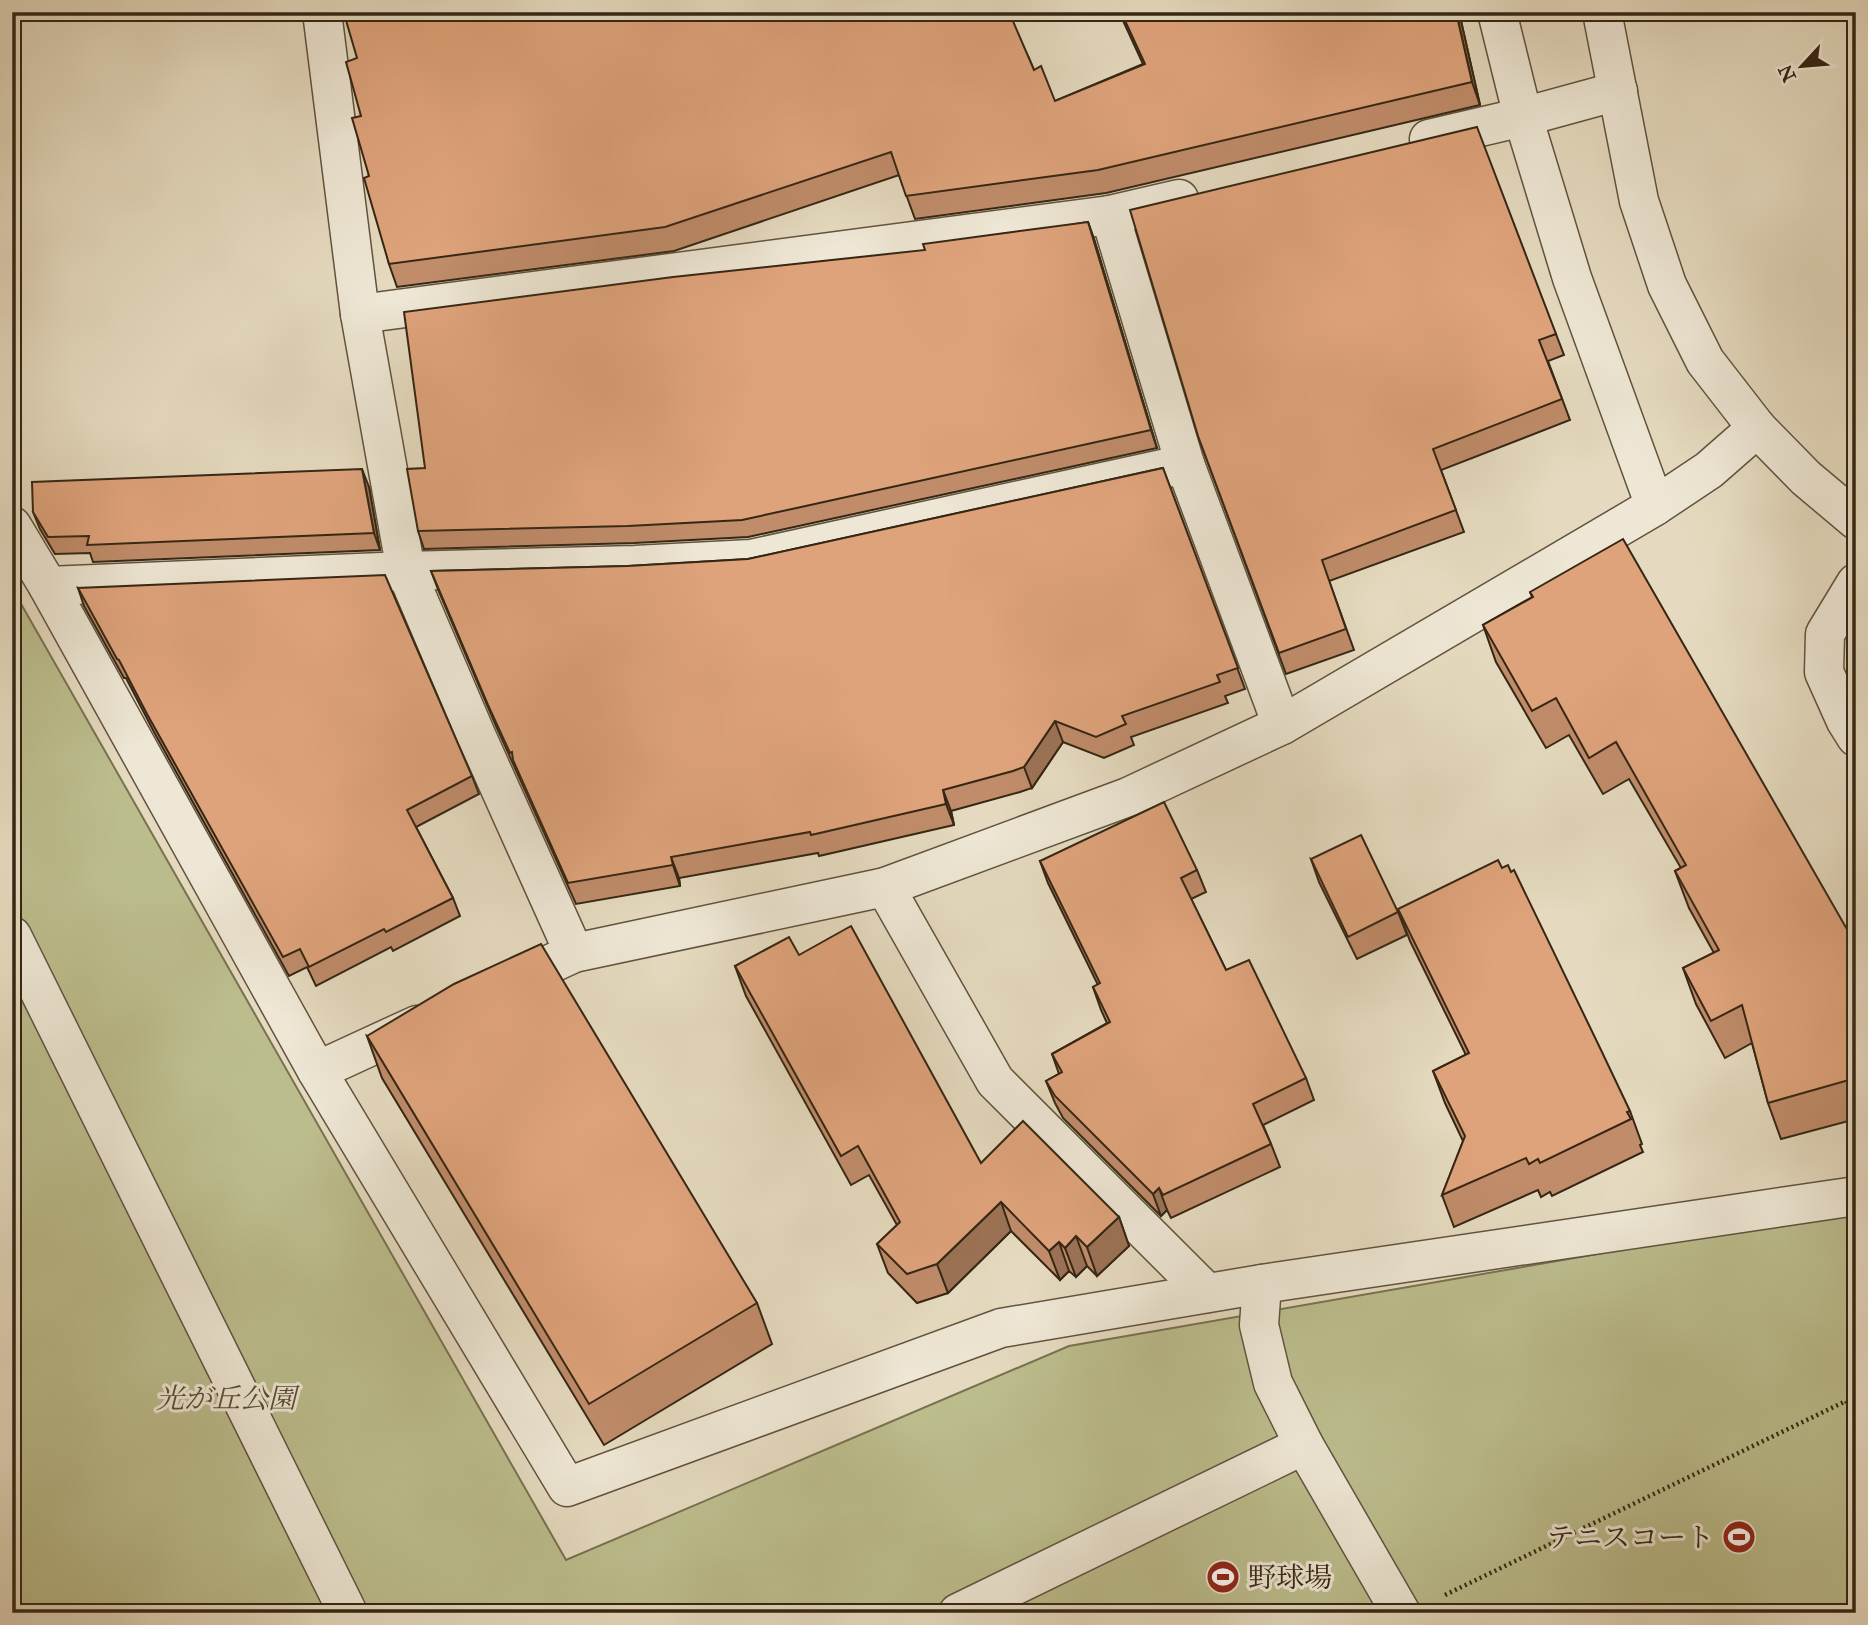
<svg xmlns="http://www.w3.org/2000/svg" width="1868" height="1625" font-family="'IM FELL Great Primer','Noto Serif JP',serif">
<rect width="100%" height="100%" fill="#e5dabf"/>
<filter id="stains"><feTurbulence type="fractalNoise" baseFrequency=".00286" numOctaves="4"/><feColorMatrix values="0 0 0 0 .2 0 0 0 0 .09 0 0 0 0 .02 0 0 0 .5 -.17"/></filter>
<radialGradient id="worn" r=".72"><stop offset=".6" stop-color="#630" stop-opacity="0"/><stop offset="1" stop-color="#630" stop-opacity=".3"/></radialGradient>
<path fill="#bcbd8d" stroke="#787250" stroke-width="2" d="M12,588l554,972 503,-214 787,-137v404h-1844z"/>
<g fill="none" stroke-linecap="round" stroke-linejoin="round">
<defs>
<g id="minor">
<path d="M322,12l38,302 46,257 70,164 98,218"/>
<path d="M1497,12l26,105 49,161 83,228"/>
<path d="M1602,12l37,189 28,84 38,76 52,67 49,50 50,42"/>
<path d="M1429,139l94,-22 95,-26"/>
<path d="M1110,215l75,249 97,261"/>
<path d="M360,314l750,-99 69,-16"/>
<path d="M12,526l36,60 269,485 250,416 434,-159 261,-44 594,-88"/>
<path d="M1856,583l-31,51 -1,38 22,49 10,16"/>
<path d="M48,586l358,-15 229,-6 116,-6 434,-95"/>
<path d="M885,887l110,194 212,212"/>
<path d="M12,936l336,677"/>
<path d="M503,986l71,-33 311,-66 243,-90 154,-72 373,-219 54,-36 48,-42"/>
<path d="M317,1071l100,-46"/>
<path d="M1262,1284l-3,41 14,58 31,62 97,168"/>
<path d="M958,1613l346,-168"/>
</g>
</defs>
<use href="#minor" stroke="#61533f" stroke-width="41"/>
<path stroke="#352614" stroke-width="4.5" stroke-dasharray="2 3.5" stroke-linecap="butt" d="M1445,1595l401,-194 10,20"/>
<use href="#minor" stroke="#eee7d5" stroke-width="38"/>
</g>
<g fill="#c08c6a" stroke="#352614" stroke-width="2">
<path d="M12,12h22l-22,13z"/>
<path d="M1119,12h340l21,93 -374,88 -191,26 -16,-44 -225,76 -277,36 -8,-23 -20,-88 -8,-60 -4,-58 671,-2 6,14 21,31 88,-37z"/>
<path d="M1088,222l6,17 63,209 -409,89 -114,6 -210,6 -6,-18 7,-63 500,-218z"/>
<path d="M1556,334l8,21 -16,6 22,59 -129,50 23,62 -135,49 25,69 -68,24 -88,-238z"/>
<path d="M1163,468l82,221 -20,7 3,7 -97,34 3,8 -30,13 -41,-16 -31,46 -12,4 -69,19 3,14 -135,31 -1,-3 -139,25 1,8 -104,18 -80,-178 -57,-134 -8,-21 197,-5 120,-7z"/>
<path d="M369,487l11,63 -287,12 -3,-9 -35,1 -15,-25 -7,-17z"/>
<path d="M78,588l394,188 7,18 -63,33 37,71 7,18 -67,35 -2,-4 -75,39 -9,-19 -18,9 -135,-244 -28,-54h-2l-40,-72z"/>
<path d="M1530,592l326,353v174l-75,20 -13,-36 -16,-60 -27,15 -29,-54 -13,-36 31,-15 -25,-45 -14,-37 6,-3 -52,-89 -26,15 -34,-59 -23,13 -50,-86 -13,-37 49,-28z"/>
<path d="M1311,859l87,53 9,23 -50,24 -38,-77z"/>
<path d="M1040,861l157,9 9,22 -15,7 35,71 80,108 8,22 -51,25 8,19 9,23 -109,51 -4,-8 -6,6 -98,-98 -8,-15 -9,-22 13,-7 -7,-20 55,-31 -6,-13 -8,-23 5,-2 -50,-102z"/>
<path d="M1398,909l232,202 12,33 -2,1 3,7 -91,44 -2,-4 -9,5 -3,-7 -84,37 -12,-32 21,-54 -18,-38 -12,-32 33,-16 -56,-114z"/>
<path d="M799,955l182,208 138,54 10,29 -32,30 -10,-10 -11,11 -7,-6 -9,9 -49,-49 -63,62 -31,10 -29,-30 -11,-29 20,-19 -28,-50 -18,10 -105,-189 -11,-30z"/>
<path d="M367,1036l390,267 15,41 -168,101 -222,-367z"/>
</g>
<g fill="#9c7256" stroke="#352614" stroke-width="2">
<path d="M1456,12h3l21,93 -8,-23z"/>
<path d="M1088,222l6,17 63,209 -6,-18z"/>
<path d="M362,469l7,18 11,63 -6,-17z"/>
<path d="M1055,721l8,21 -31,46 -8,-21z"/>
<path d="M943,790l8,21 3,14 -8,-21z"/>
<path d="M671,857l8,21 1,8 -7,-21z"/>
<path d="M1159,1188l8,22 -6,6 -8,-22z"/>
<path d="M1001,1202l10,29 -63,62 -11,-29z"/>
<path d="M1119,1217l10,29 -32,30 -10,-29z"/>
<path d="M1076,1236l11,30 -11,11 -11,-29z"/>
<path d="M1059,1242l10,29 -9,9 -11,-29z"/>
</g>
<g fill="#dfa37b" stroke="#352614" stroke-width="2">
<path d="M361,12h648l19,44 6,14 7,-4 14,35 90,-37 -24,-52h335l16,70 -374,88 -192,26 -15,-44 -226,75 -276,37 -25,-86 5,-2 -17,-58 9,-2 -15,-54 11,-4 -12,-41z"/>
<path d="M1477,127l79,207 -17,6 23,59 -129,50 23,61 -134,50 24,69 -67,24 -81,-217 -68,-226z"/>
<path d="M1088,222l63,208 -409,90 -114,6 -210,5 -11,-62 18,-1 -21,-156 269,-35 252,-27 -2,-6z"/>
<path d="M1163,468l75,200 -21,7 3,7 -98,34 4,8 -30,13 -41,-16 -31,46 -11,4 -70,19 3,14 -135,31 -1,-3 -139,25 2,8 -105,18 -55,-123 -1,-8 -2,1 -22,-48 -57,-134 197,-5 120,-7z"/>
<path d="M362,469l12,64 -287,12 2,-9 -41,1 -15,-25 -1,-30z"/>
<path d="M1623,539l233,406v133l-88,25 -26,-98 -31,16 -28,-53 36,-18 -44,-79 11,-6 -70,-123 -27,16 -33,-60 -24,13 -49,-86 50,-28 -3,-5z"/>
<path d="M385,575l87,201 -65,34 46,88 -67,34 -2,-3 -75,38 -9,-18 -17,8 -136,-243 -28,-54 -2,-1 -39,-71z"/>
<path d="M1164,802l33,68 -16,8 45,92 23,-10 57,118 -53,26 18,40 -108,51 -4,-7 -6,6 -98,-98 -9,-15 16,-9 -10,-18 58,-32 -17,-35 7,-4 -60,-122z"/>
<path d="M1361,835l37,77 -50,25 -37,-78z"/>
<path d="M1498,860l4,8 6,-3 3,7 3,-2 87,180 29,61 -3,1 4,7 -91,44 -2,-4 -9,5 -3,-6 -84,37 23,-59 -32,-65 36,-18 -71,-144z"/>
<path d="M851,926l130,237 42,-42 96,96 -32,30 -11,-11 -11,12 -6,-6 -10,9 -48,-49 -64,62 -30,10 -30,-30 23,-22 -42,-76 -17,10 -106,-190 54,-29 10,18z"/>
<path d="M541,944l216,359 -168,101 -222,-368 87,-52z"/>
</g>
<defs>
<symbol id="stadium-disc" viewBox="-11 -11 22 22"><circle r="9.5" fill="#8f2418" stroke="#eee7d5"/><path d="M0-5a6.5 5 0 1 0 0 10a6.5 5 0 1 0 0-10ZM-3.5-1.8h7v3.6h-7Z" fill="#fff"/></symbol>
</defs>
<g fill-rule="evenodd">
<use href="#stadium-disc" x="1720" y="1518" width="38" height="38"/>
<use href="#stadium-disc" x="1204" y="1558" width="38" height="38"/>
</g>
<g text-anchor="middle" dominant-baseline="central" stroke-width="6" stroke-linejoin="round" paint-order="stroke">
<g font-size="28" font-style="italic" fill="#574c32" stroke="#eee7d5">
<text x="226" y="1398">光が丘公園</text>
</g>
<g font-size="28" fill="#352614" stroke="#eee7d5" text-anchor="end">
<text x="1714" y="1537">テニスコート</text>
<text x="1248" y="1577" text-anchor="start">野球場</text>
</g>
</g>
<rect width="1868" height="1625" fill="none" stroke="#e5dabf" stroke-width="42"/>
<rect x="14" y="14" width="1840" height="1597" fill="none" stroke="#352614" stroke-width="3.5"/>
<rect x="21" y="21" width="1826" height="1583" fill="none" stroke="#352614" stroke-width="2"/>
<g transform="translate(1802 66) rotate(244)" stroke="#eee7d5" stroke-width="5" paint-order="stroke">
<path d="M0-5L12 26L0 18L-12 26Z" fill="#352614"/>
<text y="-10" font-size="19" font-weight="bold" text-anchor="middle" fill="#352614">N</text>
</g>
<rect width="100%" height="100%" filter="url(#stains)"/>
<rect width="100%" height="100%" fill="url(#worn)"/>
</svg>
